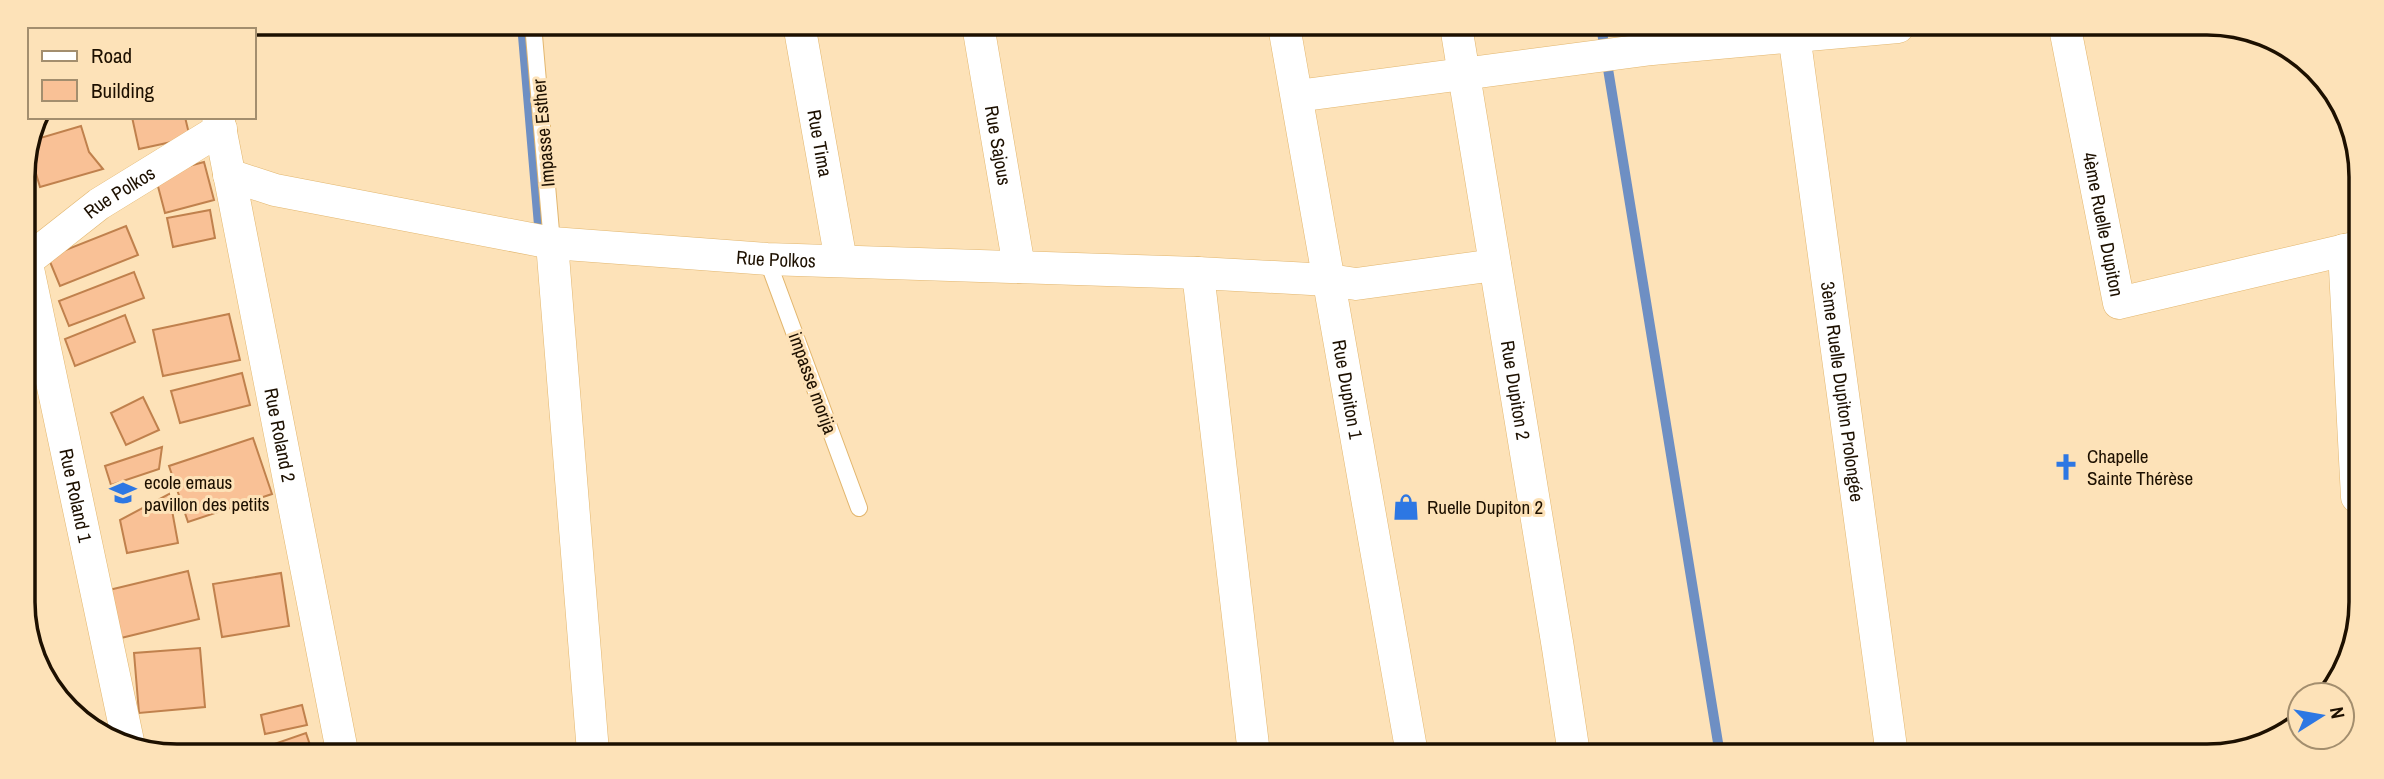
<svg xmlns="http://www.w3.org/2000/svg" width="2384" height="779" font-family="'Archivo Narrow',sans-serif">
<rect width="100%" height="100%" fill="#fde2b8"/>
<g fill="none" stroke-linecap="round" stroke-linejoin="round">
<g stroke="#6e8fc3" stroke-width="10">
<path d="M522,24l18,213"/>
<path d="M1601,26l119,729"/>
</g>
</g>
<g fill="#f9c196" stroke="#c0814d" stroke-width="2">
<path d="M132,117h53l5,21 -51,11z"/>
<path d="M81,126l8,26 14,17 -63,18 -12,-40 2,-6z"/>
<path d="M204,162l10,38 -49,13 -10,-38z"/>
<path d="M210,210l5,28 -42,9 -6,-29z"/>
<path d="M126,226l12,29 -78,31 -12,-29z"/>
<path d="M134,272l10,26 -75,28 -10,-25z"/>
<path d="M229,314l11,46 -77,16 -10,-46z"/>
<path d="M125,315l10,27 -60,24 -10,-27z"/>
<path d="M242,373l8,32 -70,18 -9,-32z"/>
<path d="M143,397l16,33 -33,15 -15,-32z"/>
<path d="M253,438l19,56 -84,28 -19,-56z"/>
<path d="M162,447l-3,22 -48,16 -6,-19z"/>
<path d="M169,494l9,49 -51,10 -7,-33z"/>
<path d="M188,571l11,48 -78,19 -12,-48z"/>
<path d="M281,573l8,53 -67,11 -9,-53z"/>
<path d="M200,648l5,59 -66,6 -5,-60z"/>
<path d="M302,705l5,20 -42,9 -4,-19z"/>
<path d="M306,733l6,18h-58z"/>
</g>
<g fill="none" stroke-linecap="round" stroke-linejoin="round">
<defs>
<g id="lane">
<path d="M533,24l19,219"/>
<path d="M767,259l92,249"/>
</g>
<g id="street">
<path d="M199,23l2,7"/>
<path id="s1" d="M799,24l42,237"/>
<path id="s2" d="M978,25l41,242"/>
<path id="s3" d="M1284,26l128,728"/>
<path id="s4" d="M1456,26l102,622 16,106"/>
<path id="s5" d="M1793,27l99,728"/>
<path id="s6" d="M2065,28l54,275 239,-56"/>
<path d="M1297,96l355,-47 246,-22"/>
<path id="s7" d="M218,117l124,634"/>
<path id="s8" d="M229,175l46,15 277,53 215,16 431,14 131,7 27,4 139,-19"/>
<path d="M552,243l41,509"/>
<path id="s9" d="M23,245l106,501"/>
<path d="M2344,250l13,247"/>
<path id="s10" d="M24,263l75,-59 122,-75"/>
<path d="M1198,273l56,481"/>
</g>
</defs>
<use href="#lane" stroke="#e2b66e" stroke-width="18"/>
<use href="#street" stroke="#e2b66e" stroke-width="33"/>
<use href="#lane" stroke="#fff" stroke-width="16"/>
<use href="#street" stroke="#fff" stroke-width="32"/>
</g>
<defs>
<symbol id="church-bare" viewBox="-9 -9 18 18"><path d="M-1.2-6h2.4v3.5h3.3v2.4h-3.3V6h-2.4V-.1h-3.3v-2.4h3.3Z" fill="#2d77e3" stroke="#fde2b8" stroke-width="2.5" paint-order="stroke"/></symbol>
<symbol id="school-bare" viewBox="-9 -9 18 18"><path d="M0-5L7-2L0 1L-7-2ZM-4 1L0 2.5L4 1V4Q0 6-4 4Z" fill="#2d77e3" stroke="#fde2b8" stroke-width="2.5" paint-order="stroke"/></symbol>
<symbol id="shop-bare" viewBox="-9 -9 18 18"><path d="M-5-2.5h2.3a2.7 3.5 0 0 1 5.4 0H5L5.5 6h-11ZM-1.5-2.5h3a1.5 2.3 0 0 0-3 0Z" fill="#2d77e3" stroke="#fde2b8" stroke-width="2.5" paint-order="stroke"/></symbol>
</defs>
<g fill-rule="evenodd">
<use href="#church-bare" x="2047" y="448" width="38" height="38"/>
<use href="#school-bare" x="104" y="474" width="38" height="38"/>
<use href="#shop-bare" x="1387" y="488" width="38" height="38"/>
</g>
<g text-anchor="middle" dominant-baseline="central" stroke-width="6" stroke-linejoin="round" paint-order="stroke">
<g font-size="19" fill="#1d1000" stroke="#fde2b8">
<text transform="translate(543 133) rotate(-95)">Impasse Esther</text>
<text stroke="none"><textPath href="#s1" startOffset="121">Rue Tima</textPath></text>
<text stroke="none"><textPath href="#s2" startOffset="122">Rue Sajous</textPath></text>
<text stroke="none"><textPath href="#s10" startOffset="119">Rue Polkos</textPath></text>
<text stroke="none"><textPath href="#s6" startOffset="200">4ème Ruelle Dupiton</textPath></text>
<text stroke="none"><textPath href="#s8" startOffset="555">Rue Polkos</textPath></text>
<text transform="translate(813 383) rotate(70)">impasse morija</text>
<text stroke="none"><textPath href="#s3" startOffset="369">Rue Dupiton 1</textPath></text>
<text stroke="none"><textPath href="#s4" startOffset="369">Rue Dupiton 2</textPath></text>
<text stroke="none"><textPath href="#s5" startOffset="368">3ème Ruelle Dupiton Prolongée</textPath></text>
<text stroke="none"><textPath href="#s7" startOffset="324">Rue Roland 2</textPath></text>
<text stroke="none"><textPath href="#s9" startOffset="256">Rue Roland 1</textPath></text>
</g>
<g font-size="19" fill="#1d1000" stroke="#fde2b8" text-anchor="start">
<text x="2087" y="456">Chapelle<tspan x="2087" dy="22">Sainte Thérèse</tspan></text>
<text x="144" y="482">ecole emaus<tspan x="144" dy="22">pavillon des petits</tspan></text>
<text x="1427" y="507">Ruelle Dupiton 2</text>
</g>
</g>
<path d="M0 0H2384V779H0ZM177 35H2207A142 142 0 0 1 2349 177V602A142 142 0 0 1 2207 744H177A142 142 0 0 1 35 602V177A142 142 0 0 1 177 35Z" fill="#fde2b8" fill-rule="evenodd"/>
<path fill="none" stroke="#1d1000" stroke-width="3.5" d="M177 35H2207A142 142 0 0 1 2349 177V602A142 142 0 0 1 2207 744H177A142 142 0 0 1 35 602V177A142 142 0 0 1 177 35Z"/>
<rect x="28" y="28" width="228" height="91" fill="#fde2b8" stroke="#a38e6e" stroke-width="2"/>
<rect x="42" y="51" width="35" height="10" fill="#ffffff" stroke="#a38e6e" stroke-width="2"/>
<text x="91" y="63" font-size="21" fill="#1d1000">Road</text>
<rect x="42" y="80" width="35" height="21" fill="#f9c196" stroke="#a38e6e" stroke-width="2"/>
<text x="91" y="98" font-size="21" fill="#1d1000">Building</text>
<g transform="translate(2321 716) rotate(79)"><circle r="33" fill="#fde2b8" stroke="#a38e6e" stroke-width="2"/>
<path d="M0-5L12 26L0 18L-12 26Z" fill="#2d77e3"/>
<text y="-10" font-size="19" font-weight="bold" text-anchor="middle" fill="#1d1000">N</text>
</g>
</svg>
